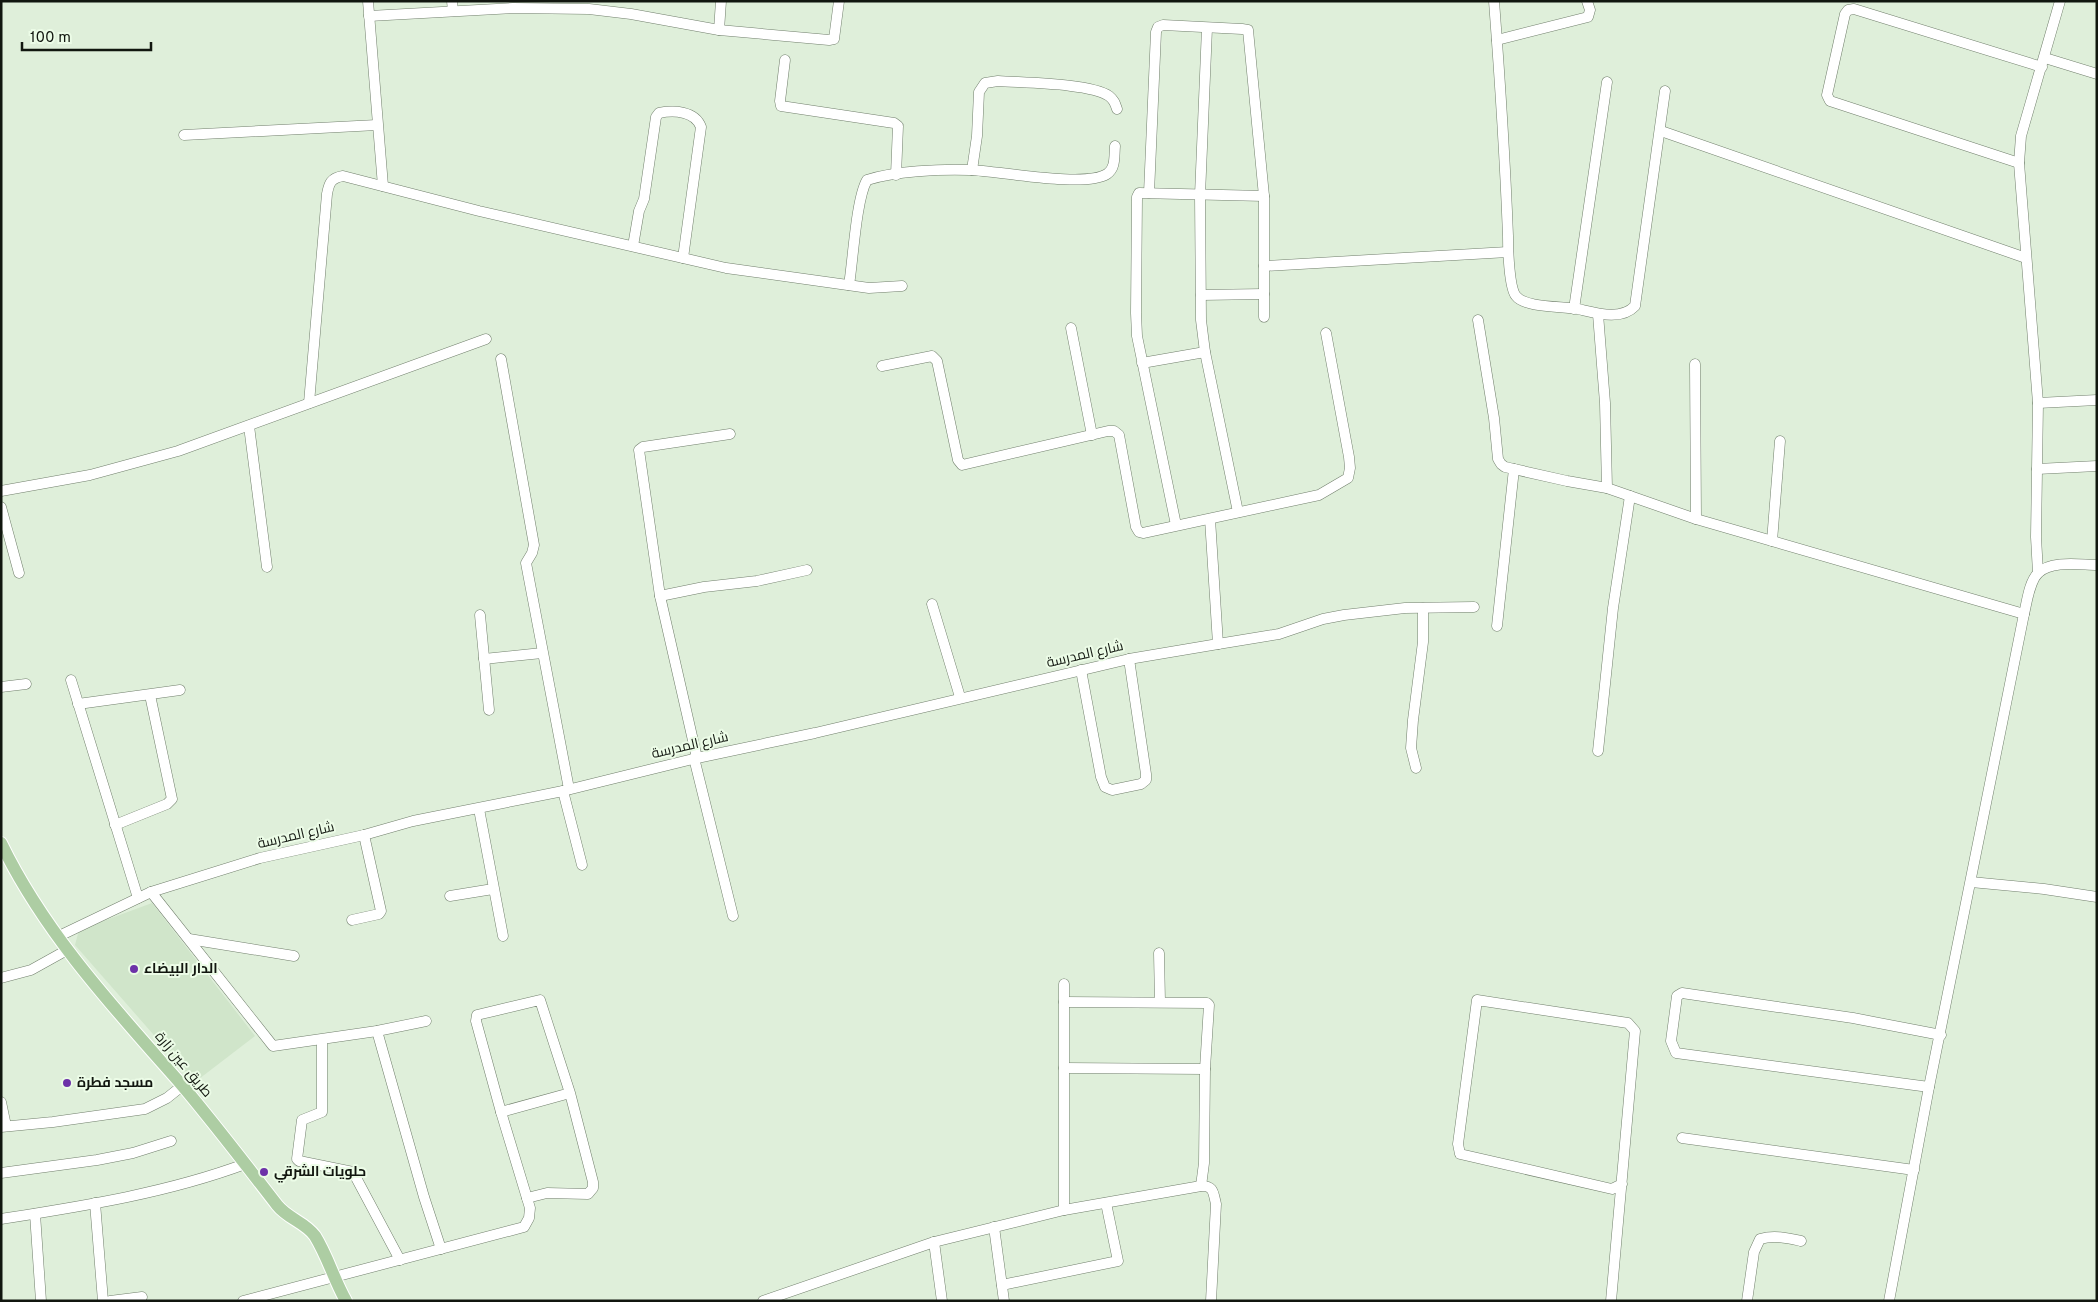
<svg xmlns="http://www.w3.org/2000/svg" width="2098" height="1302" font-family="Overpass,Cairo,sans-serif">
<rect width="100%" height="100%" fill="#dfefda"/>
<path fill="#d0e5ca" d="M152,903l103,133 -60,46 -120,-137 4,-15z"/>
<g fill="none" stroke-linecap="round" stroke-linejoin="round">
<defs>
<g id="minor">
<path d="M368,1l15,185"/>
<path d="M452,1l1,10"/>
<path d="M1494,1c6,79 11,157 14,235 0,12 1,52 8,60 9,12 46,10 62,13 18,4 43,12 57,-3l30,-215"/>
<path d="M369,16l144,-8 76,1 42,5 88,16 110,10 5,-1 5,-38"/>
<path d="M1207,28l-7,167 1,125 4,32 33,160"/>
<path d="M719,30l2,-29"/>
<path d="M1497,40l91,-23 2,-7 -3,-9"/>
<path d="M2045,58l52,16"/>
<path d="M785,60l-5,41 1,5 113,17 4,3 -2,49"/>
<path d="M1661,131l365,127"/>
<path d="M184,135l193,-10"/>
<path d="M2019,163l-189,-62 -3,-6 18,-81 3,-4 6,-1 188,58"/>
<path d="M972,170l5,-34 2,-44 6,-9 13,-2c25,2 92,2 111,15 5,4 6,7 8,13"/>
<path d="M1149,193l7,-161 2,-5 5,-2 79,4 6,1 16,166v121"/>
<path d="M633,246l6,-35 5,-12 12,-82 3,-4c15,-3 36,-2 42,14l-18,131"/>
<path d="M1264,266l244,-14"/>
<path d="M849,285c4,-24 7,-86 18,-105 27,-9 74,-11 103,-10 29,1 115,18 137,4 9,-6 7,-18 8,-28"/>
<path d="M1201,295l63,-1"/>
<path d="M1574,309l33,-227"/>
<path d="M1598,314l7,89 2,85"/>
<path d="M1478,320l16,98 4,41 3,5 4,3 62,14 40,7 89,31 328,95"/>
<path d="M1071,328l21,107"/>
<path d="M501,359l33,186 -2,8 -6,10 43,226"/>
<path d="M1142,363l63,-11"/>
<path d="M1695,364l1,155"/>
<path d="M882,366l50,-10 5,5 21,99 4,5 146,-34h6l5,4 17,92 3,5 4,1 176,-38 29,-17 2,-10 -1,-11 -23,-124"/>
<path d="M309,403l18,-209c2,-11 4,-16 16,-18l136,35 247,57 143,20 33,-2"/>
<path d="M2038,403l59,-3"/>
<path d="M249,426l18,141"/>
<path d="M2037,469l60,-3"/>
<path d="M1,491l89,-16 88,-24 308,-112"/>
<path d="M1,507l18,66"/>
<path d="M1176,525l-39,-189 -1,-23 1,-116 2,-4 125,3"/>
<path d="M1772,541l8,-100"/>
<path d="M2038,573l-2,-36 2,-134 -19,-240 2,-27 39,-135"/>
<path d="M660,596l44,-9 53,-6 50,-11"/>
<path d="M932,604l28,93"/>
<path d="M480,615l9,95"/>
<path d="M1497,626l17,-157"/>
<path d="M1218,644l61,-10 44,-15 21,-4 61,-7 69,-1"/>
<path d="M484,659l58,-6"/>
<path d="M1081,670l20,107 4,10 7,3 29,-6 5,-4v-6l-17,-115"/>
<path d="M71,680l67,218"/>
<path d="M1,687l25,-3"/>
<path d="M78,704l102,-14"/>
<path d="M1598,751l15,-143 17,-112"/>
<path d="M694,758l39,158"/>
<path d="M697,758l-37,-162 -21,-146 4,-3 87,-13"/>
<path d="M1416,768l-5,-20 2,-28 10,-78v-34"/>
<path d="M563,791l19,74"/>
<path d="M479,809l24,127"/>
<path d="M115,825l52,-21 5,-5 -22,-104"/>
<path d="M1971,882l73,7 53,8"/>
<path d="M151,892l122,154 104,-15 49,-10"/>
<path d="M450,896l43,-7"/>
<path d="M352,920l27,-6 2,-3 -17,-76"/>
<path d="M57,937l94,-45 109,-34 104,-23 49,-14 150,-30 134,-33 118,-25 314,-74 89,-15 -8,-125"/>
<path d="M189,939l105,17"/>
<path d="M1159,953l1,49"/>
<path d="M1,978l30,-8 36,-20"/>
<path d="M1064,984v226"/>
<path d="M1064,1002l143,1 2,2 -4,64 -1,94 -3,23"/>
<path d="M377,1031l47,166 17,52"/>
<path d="M322,1040v72l-20,8 -5,39 2,2 54,11 47,88"/>
<path d="M1064,1068l141,1"/>
<path d="M1929,1087l-253,-34 -5,-12 6,-45 5,-3 171,25 88,17"/>
<path d="M1,1102l5,24"/>
<path d="M1,1127l52,-5 92,-13 22,-11 15,-12"/>
<path d="M1682,1138l232,32"/>
<path d="M1,1173l96,-13 36,-7 38,-12"/>
<path d="M527,1198l20,-5 41,1 5,-6v-6l-23,-89 -30,-93 -63,15 -1,6 25,91 69,-19"/>
<path d="M95,1203l8,98"/>
<path d="M35,1214l6,87"/>
<path d="M1,1219c82,-13 166,-26 244,-55"/>
<path d="M994,1227l10,74"/>
<path d="M934,1242l8,59"/>
<path d="M1002,1285l116,-24 -12,-58"/>
<path d="M110,1301l32,-4"/>
<path d="M243,1301l281,-74 5,-9 1,-10 -29,-96"/>
<path d="M763,1301l171,-59 130,-32 137,-24c13,0 12,6 15,18l-5,97"/>
<path d="M1611,1301l24,-270 -7,-8 -151,-23 -19,144 2,10 152,35 10,-5"/>
<path d="M1747,1301l7,-49 6,-13c14,-4 27,-1 41,2"/>
<path d="M1889,1301l40,-214 95,-473c3,-12 5,-32 14,-41 14,-13 42,-8 59,-8"/>
</g>
<path id="major" d="M1,843c44,91 114,166 180,241 33,39 65,81 96,121 11,14 28,17 38,31 13,21 19,44 31,65"/>
</defs>
<use href="#minor" stroke="#717f6c" stroke-width="11"/>
<use href="#major" stroke="#fff" stroke-width="14"/>
<use href="#minor" stroke="#fff" stroke-width="10"/>
<use href="#major" stroke="#adcda3" stroke-width="12"/>
</g>
<g fill="#6d32a8" stroke="#ecfce7" stroke-width="2">
<circle cx="134" cy="969" r="5"/>
<circle cx="67" cy="1083" r="5"/>
<circle cx="264" cy="1172" r="5"/>
</g>
<g text-anchor="middle" dominant-baseline="central" stroke-width="4" stroke-linejoin="round" paint-order="stroke">
<g font-size="14" fill="#11160f" stroke="#ecfce7">
<text transform="translate(1085 655) rotate(-13)">شارع المدرسة</text>
<text transform="translate(690 746) rotate(-13)">شارع المدرسة</text>
<text transform="translate(296 836) rotate(-13)">شارع المدرسة</text>
<text transform="translate(183 1065) rotate(50)">طريق عين زارة</text>
</g>
<g font-size="14" font-weight="bold" fill="#11160f" stroke="#ecfce7" text-anchor="start">
<text x="144" y="969">الدار البيضاء</text>
<text x="77" y="1083">مسجد فطرة</text>
<text x="274" y="1172">حلويات الشرقي</text>
</g>
</g>
<rect width="2098" height="1302" fill="none" stroke="#11160f" stroke-width="5"/>
<path d="M22 42v8h129v-8" fill="none" stroke="#11160f" stroke-width="2.5"/>
<text x="30" y="42" font-size="15" fill="#11160f" stroke="#ecfce7" stroke-width="4" paint-order="stroke">100 m</text>
</svg>
